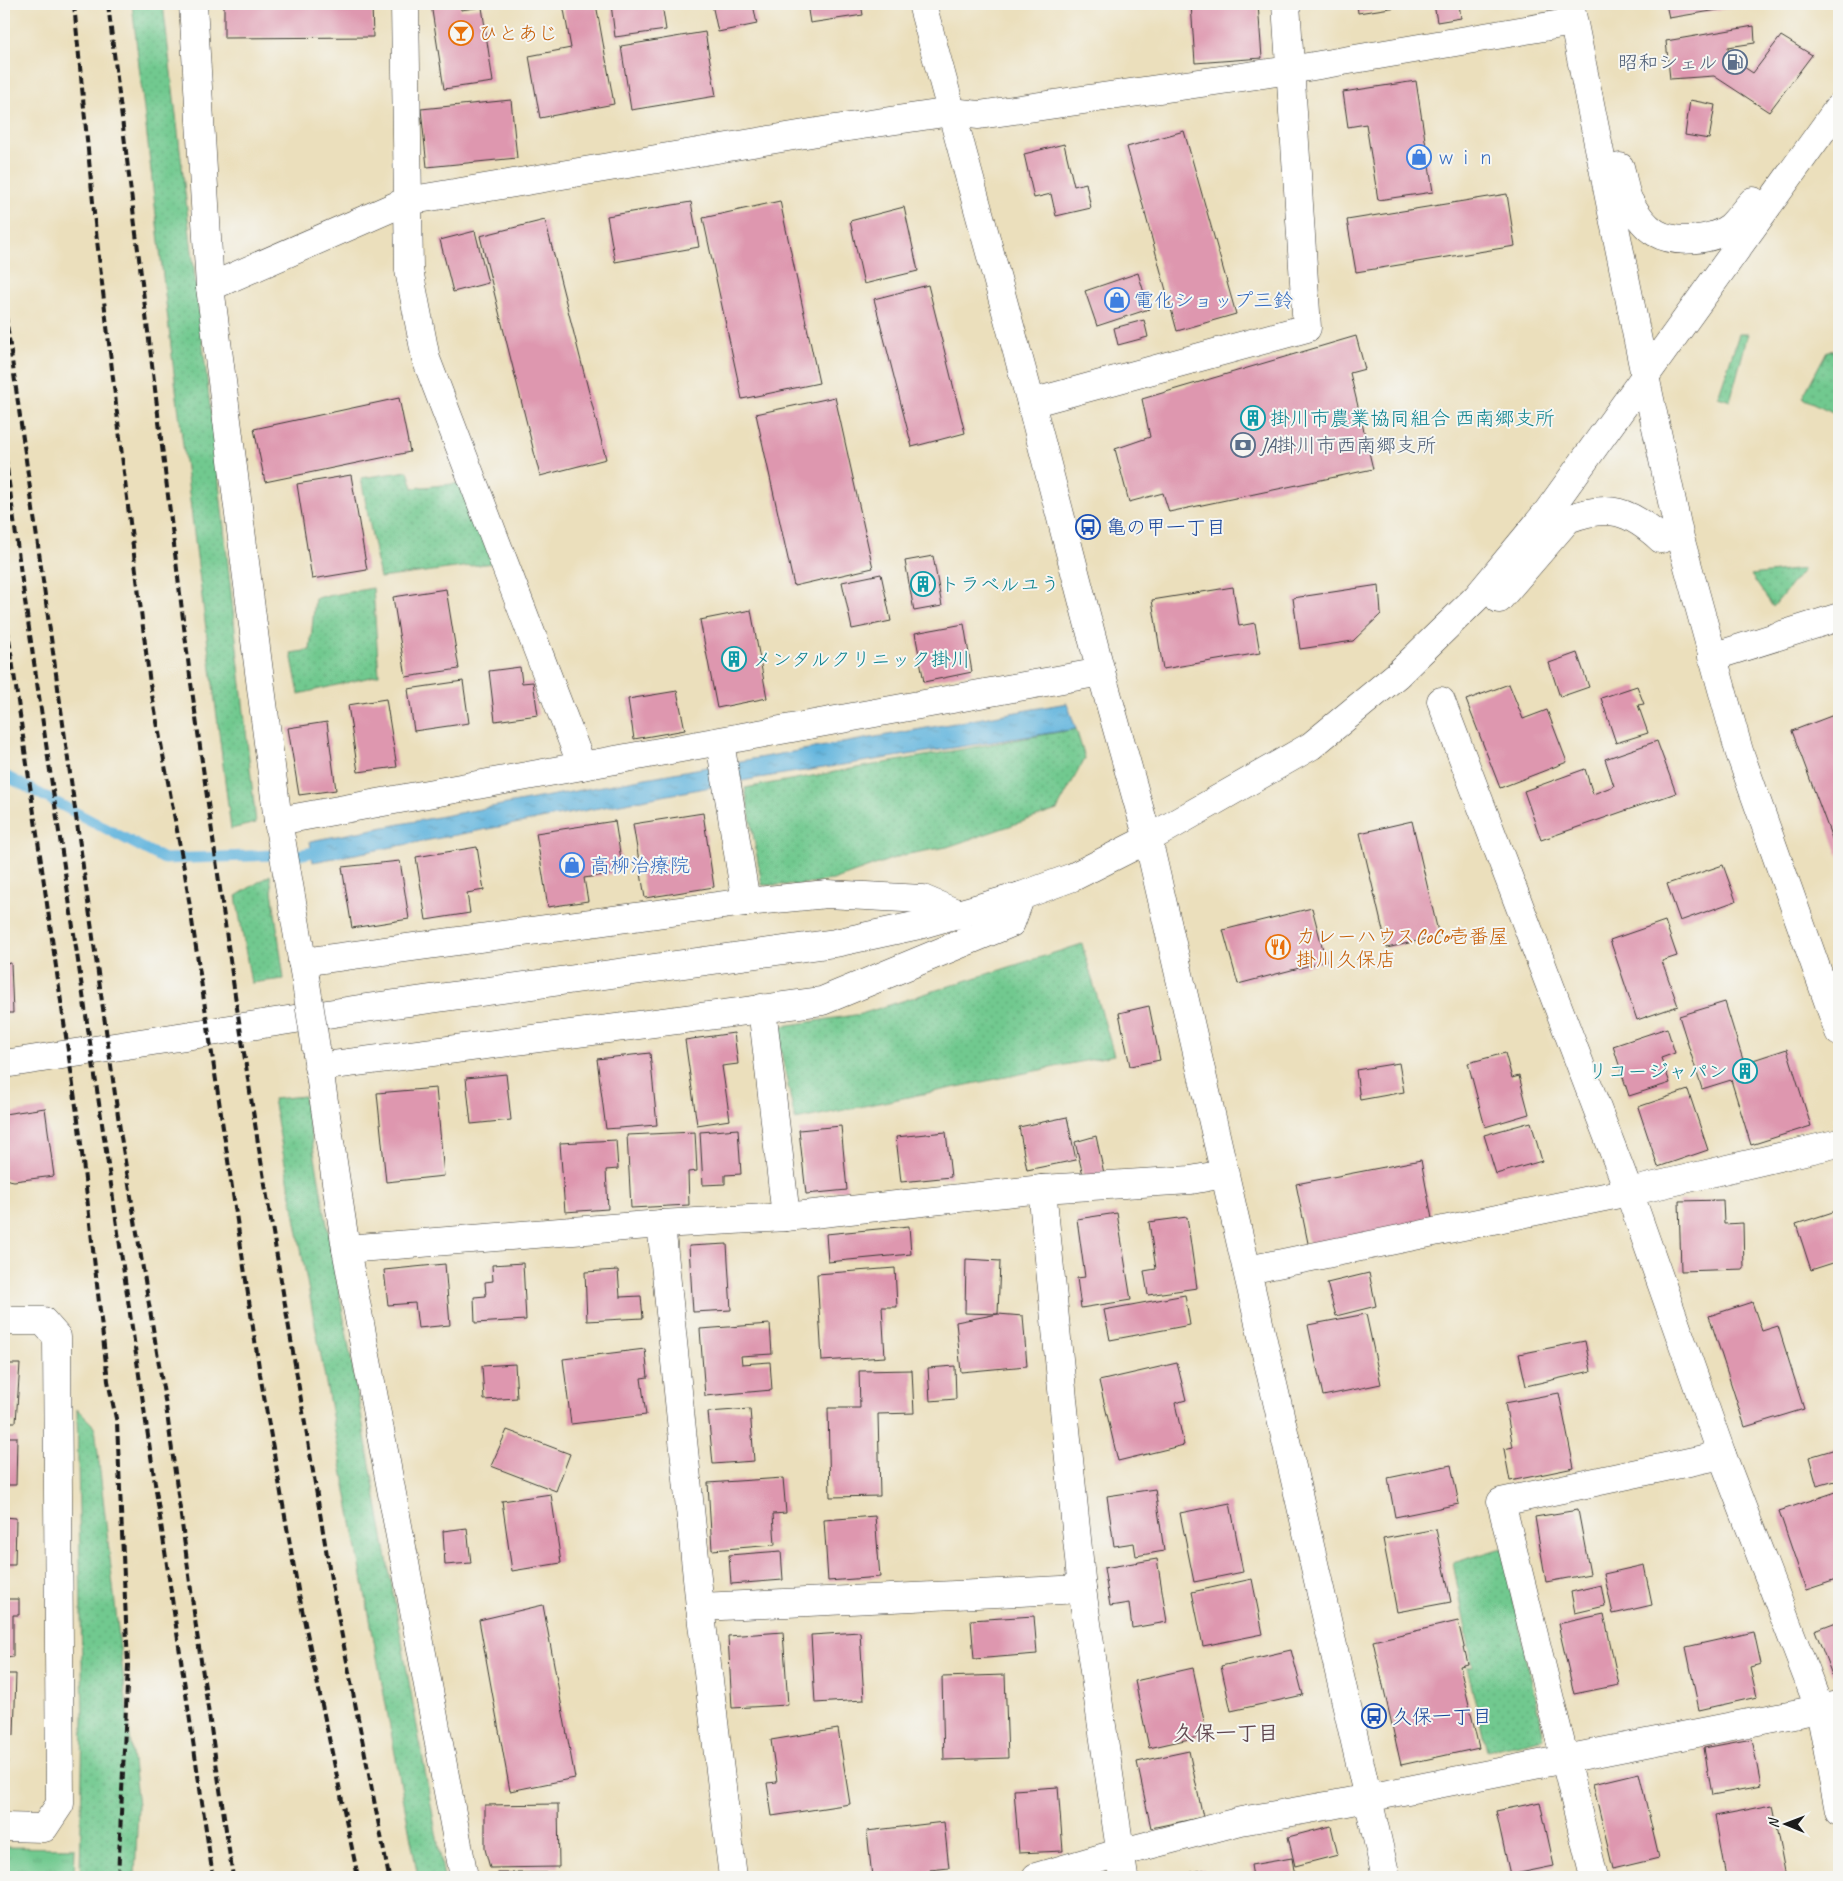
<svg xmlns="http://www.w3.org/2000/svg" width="1843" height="1881" font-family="Caveat,'Klee One',sans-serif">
<defs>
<pattern id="grass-dots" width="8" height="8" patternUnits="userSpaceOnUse" patternTransform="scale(1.25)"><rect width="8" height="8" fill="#71c98f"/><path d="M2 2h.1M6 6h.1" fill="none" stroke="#61ac7b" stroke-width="1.8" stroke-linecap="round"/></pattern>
<pattern id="park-tufts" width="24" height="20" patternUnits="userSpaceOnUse" patternTransform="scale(1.25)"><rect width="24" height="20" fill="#71c98f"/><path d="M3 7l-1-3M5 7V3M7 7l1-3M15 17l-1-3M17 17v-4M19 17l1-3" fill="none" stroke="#61ac7b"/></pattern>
<pattern id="water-ripples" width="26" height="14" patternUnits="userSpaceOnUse" patternTransform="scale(1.25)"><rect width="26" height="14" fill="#61b4dd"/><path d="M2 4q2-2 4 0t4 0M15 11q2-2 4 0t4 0" fill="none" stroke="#4f92b2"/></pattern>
</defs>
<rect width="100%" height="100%" fill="#f6f6f2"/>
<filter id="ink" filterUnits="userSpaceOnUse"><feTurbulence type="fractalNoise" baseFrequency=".02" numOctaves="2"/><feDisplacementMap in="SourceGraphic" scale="10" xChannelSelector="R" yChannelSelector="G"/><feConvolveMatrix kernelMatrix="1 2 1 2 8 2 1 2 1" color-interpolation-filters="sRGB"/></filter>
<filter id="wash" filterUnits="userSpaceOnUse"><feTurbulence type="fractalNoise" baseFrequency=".0096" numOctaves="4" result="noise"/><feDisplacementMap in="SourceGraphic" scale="20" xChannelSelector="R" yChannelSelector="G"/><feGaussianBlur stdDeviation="1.12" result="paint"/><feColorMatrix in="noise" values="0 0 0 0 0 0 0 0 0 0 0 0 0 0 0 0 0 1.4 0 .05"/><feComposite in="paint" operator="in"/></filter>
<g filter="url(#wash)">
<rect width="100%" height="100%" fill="#ebdfbc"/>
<g fill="url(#grass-dots)" stroke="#467256">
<path d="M132,4h31l57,487 36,332 -25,6 -57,-456z"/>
<path d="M1739,334h9l-18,67 -12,-4z"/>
<path d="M1839,350v65l-37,-17 25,-47z"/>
<path d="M408,471l5,17 49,-5 31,80 -113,15 -19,-100z"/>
<path d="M1804,569l-31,38 -22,-32z"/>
<path d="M373,588l6,87 -80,19 -8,-41 19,-3 5,-52z"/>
<path d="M1076,729l9,29 -28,52 -110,37 -44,8 -70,25 -37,5h-34l-17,-97z"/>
<path d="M270,875l14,104 -33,4 -15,-87z"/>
<path d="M1082,944l32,111 -319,65 -19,-93 85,-13z"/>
<path d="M304,1096l140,781h-26l-145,-778z"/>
<path d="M77,1409l18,18 43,379 -3,71h-55l3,-160z"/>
<path d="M1502,1548l42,190 -57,13 -20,-84 6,-1 -20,-103z"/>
</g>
<path fill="url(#park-tufts)" stroke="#467256" d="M4,1847l71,1 -1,29h-70z"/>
<path fill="url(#water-ripples)" stroke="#3e687c" d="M1067,703l9,26 -318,49 -445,84 -3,-21 330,-62z"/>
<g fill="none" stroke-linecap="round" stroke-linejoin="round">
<path stroke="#61b4dd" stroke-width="11" d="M4,775l160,84 139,-5 23,-4"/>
</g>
<g id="blocks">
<g fill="#de97af">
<path d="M224,4h148l1,33 -149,1z"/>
<path d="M431,4h29l1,6 21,-3 11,75 -49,7z"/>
<path d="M563,4h33l18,100 -74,14 -11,-62 42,-8z"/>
<path d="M611,4h51l4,26 -51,7z"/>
<path d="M712,4h41l4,20 -39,8z"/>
<path d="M807,4h54l2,11 -53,8z"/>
<path d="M1191,4h67l4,54 -67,5z"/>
<path d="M1357,4h52l1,1 -52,8z"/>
<path d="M1434,4h25l2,14 -24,4z"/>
<path d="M1666,4h63l1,4 -61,10z"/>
<path d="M1754,26l1,17 -27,4 1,10 24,16 28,-37 31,19 -43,57 -55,-36 -44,3 -4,-38z"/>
<path d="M705,32l11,64 -85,14 -10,-64z"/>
<path d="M1416,81l17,111 -55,8 -12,-76 -18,3 -5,-35z"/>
<path d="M511,100l6,58 -90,9 -6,-58z"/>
<path d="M1690,100l25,5 -6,34 -24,-4z"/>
<path d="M1184,131l52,183 -59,17 -50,-184z"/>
<path d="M1064,144l10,42 12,-3 5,25 -35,8 -5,-22 -17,4 -10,-44z"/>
<path d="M1507,194l8,52 -159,26 -9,-52z"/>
<path d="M780,201l39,182 -77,16 -39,-181z"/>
<path d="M691,202l8,45 -84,15 -8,-46z"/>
<path d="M904,207l14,64 -54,13 -14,-63z"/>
<path d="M545,220l61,239 -66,17 -60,-240z"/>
<path d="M475,231l13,52 -35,9 -13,-52z"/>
<path d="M1138,273l11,36 -52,17 -12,-35z"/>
<path d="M928,285l37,148 -53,14 -38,-148z"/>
<path d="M1144,320l4,17 -30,8 -4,-17z"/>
<path d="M1356,336l9,33 -15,4 23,96 -204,43 -6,-19 -34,9 -14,-53 35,-12 -8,-38z"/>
<path d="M835,397l38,171 -79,18 -38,-172z"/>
<path d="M399,398l11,54 -145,30 -11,-53z"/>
<path d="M351,475l16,95 -55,9 -15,-95z"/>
<path d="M933,556l9,50 -28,5 -9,-50z"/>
<path d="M881,574l10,47 -39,8 -10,-47z"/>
<path d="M1379,585l2,29 -28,27 -53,8 -7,-51z"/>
<path d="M1233,587l6,39 16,-3 5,30 -97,16 -11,-69z"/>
<path d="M446,589l13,80 -53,8 -13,-80z"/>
<path d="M751,610l16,88 -50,10 -17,-88z"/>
<path d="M964,624l8,48 -48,10 -9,-49z"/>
<path d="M1577,653l12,34 -29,10 -11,-34z"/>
<path d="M520,667l2,16 11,-1 5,33 -43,6 -6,-50z"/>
<path d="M463,681l6,42 -55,8 -6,-42z"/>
<path d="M1509,684l14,35 24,-9 20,52 -67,26 -34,-88z"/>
<path d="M1637,686l7,18 -6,1 10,28 -32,10 -15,-45z"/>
<path d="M677,691l8,39 -51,9 -6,-40z"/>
<path d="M386,699l11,68 -39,5 -10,-67z"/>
<path d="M1839,713v144l-47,-126z"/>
<path d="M327,722l9,68 -37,5 -11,-67z"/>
<path d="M1657,741l19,52 -135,47 -17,-49 61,-22 8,25 21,-8 -9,-27z"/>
<path d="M703,813l11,74 -69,11 -12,-74z"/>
<path d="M615,821l8,51 -39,6 4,23 -40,6 -12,-74z"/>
<path d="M1412,821l27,115 -52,12 -27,-115z"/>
<path d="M477,847l7,43 -17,3 3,20 -44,7 -10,-63z"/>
<path d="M400,861l9,58 -57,9 -10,-61z"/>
<path d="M1723,865l13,36 -56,20 -13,-37z"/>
<path d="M1312,908l14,53 -88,23 -15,-54z"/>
<path d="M1665,921l12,35 -15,5 16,45 -41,14 -27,-80z"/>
<path d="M11,963l2,50h-9v-49z"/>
<path d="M1725,1002l19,61 43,-14 24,77 -60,19 -20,-65 -29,9 -23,-73z"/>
<path d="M1149,1006l11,54 -30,6 -11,-53z"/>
<path d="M1667,1028l8,25 -14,5 9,25 -41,13 -16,-50z"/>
<path d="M734,1033l4,31 -16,2 8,54 -33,5 -12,-85z"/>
<path d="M650,1053l7,72 -51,4 -9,-70z"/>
<path d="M1505,1053l7,25 7,-2 10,38 -44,13 -17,-64z"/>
<path d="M1399,1063l5,29 -44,8 -4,-30z"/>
<path d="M506,1074l5,46 -40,4 -5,-46z"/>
<path d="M436,1088l8,88 -58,6 -9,-89z"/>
<path d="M1688,1090l20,60 -50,17 -20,-60z"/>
<path d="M45,1108l9,68 -40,5 -10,-2v-65z"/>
<path d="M1067,1117l9,43 -49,10 -8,-43z"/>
<path d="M1531,1122l11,39 -46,13 -12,-39z"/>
<path d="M841,1126l6,64 -41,4 -7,-64z"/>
<path d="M738,1129l3,45 -16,1v9l-22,1 -3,-53z"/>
<path d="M695,1132l2,39 -9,1 1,33 -58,3 -4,-73z"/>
<path d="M946,1132l5,45 -50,5 -5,-45z"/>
<path d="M1096,1136l9,42 -20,5 -10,-41z"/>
<path d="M616,1140l2,29 -12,1 2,39 -43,3 -5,-69z"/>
<path d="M1421,1160l12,64 -124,24 -13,-64z"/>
<path d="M1723,1200l1,24 19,-1 1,46 -63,2 -2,-70z"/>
<path d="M1839,1210v51l-28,9 -15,-46z"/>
<path d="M1117,1213l14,87 -50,8 -4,-30 8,-1 -8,-58z"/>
<path d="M1187,1217l10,71 -49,7 -4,-24 12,-2 -7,-47z"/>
<path d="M909,1226l2,28 -83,8 -2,-28z"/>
<path d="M727,1244l4,66 -38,2 -4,-66z"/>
<path d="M966,1259l34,2 -2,53 -33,-1z"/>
<path d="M523,1263l3,57 -51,3 -1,-26 12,-1 -1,-14 8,-1 -1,-16z"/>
<path d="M445,1264l5,61 -32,3 -3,-25 -27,2 -4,-35z"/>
<path d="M895,1268l2,39h-15l3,50 -63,4 -5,-87z"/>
<path d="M618,1270l2,27 21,-1 2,22 -56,3 -2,-49z"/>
<path d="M1369,1273l7,33 -40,10 -9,-33z"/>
<path d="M1185,1295l5,30 -80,15 -6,-30z"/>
<path d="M1752,1302l10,29 16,-5 26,83 -59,18 -36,-111z"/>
<path d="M998,1314l25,2 4,50 -66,6 -5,-50z"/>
<path d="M1366,1314l15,70 -58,12 -15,-71z"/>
<path d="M770,1324l2,30 -31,2 1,8 28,-2 2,28 -67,6 -5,-67z"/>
<path d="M1585,1341l6,30 -65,15 -7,-32z"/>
<path d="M645,1349l3,28 -7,1 5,37 -75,9 -8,-65z"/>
<path d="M1177,1363l9,37 -11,3 9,42 -66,16 -19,-80z"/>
<path d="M4,1364h16l-4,58h-12z"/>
<path d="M515,1364l2,34 -33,2 -2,-34z"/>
<path d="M955,1366l1,33 -26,2 -2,-33z"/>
<path d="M912,1370l2,43 -36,1 2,82 -50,1 -2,-89h32l-1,-37z"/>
<path d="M1559,1393l15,75 -64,13 -6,-32 9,-2 -8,-44z"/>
<path d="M750,1409l4,52 -41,3 -5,-52z"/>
<path d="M507,1430l63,24 -14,37 -65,-25z"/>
<path d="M4,1437h13l-1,48h-12z"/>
<path d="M1839,1448v32l-22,6 -8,-29z"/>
<path d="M1451,1465l8,39 -64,13 -7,-39z"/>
<path d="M783,1478l3,35 -13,1 2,31 -63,5 -4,-67z"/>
<path d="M1155,1489l9,62 -28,5 -2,-13 -20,3 -7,-50z"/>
<path d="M1839,1491v88l-33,11 -27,-79z"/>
<path d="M551,1494l10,69 -49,8 -10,-70z"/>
<path d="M1230,1503l13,69 -49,10 -14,-69z"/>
<path d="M1578,1510l12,64 -44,8 -11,-65z"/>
<path d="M875,1516l5,61 -52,4 -4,-61z"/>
<path d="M4,1517l12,1 -1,47h-11z"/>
<path d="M467,1528l4,35 -26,2 -2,-34z"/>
<path d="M1436,1529l15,73 -54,10 -14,-73z"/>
<path d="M781,1551l2,29 -52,4 -2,-29z"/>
<path d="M1157,1559l10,63 -35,6 -3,-25 -19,3 -6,-38z"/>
<path d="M1644,1565l8,40 -39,9 -9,-40z"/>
<path d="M1252,1579l11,55 -60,12 -11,-54z"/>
<path d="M1601,1585l4,21 -30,7 -4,-21z"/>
<path d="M4,1599h15v16h-6v42l-9,-1z"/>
<path d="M543,1605l32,173 -65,13 -31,-171z"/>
<path d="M1604,1614l15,71 -45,9 -16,-70z"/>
<path d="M1034,1616l3,38 -63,5 -3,-39z"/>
<path d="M1458,1621l10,43 -8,2 19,82 -78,17 -28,-124z"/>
<path d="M1839,1621v51l-7,3 -17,-45z"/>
<path d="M783,1632l5,73 -56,3 -4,-72z"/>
<path d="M860,1632l4,68 -49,3 -4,-68z"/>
<path d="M1754,1632l7,32 -11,3 7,30 -58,13 -13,-63z"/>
<path d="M1291,1650l12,45 -72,16 -10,-45z"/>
<path d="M1193,1668l14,67 -58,13 -14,-67z"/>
<path d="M4,1674h12l-2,61h-10z"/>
<path d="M1005,1675l3,83 -64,2 -2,-83z"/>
<path d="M838,1729l12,75 -78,12 -5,-33 10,-1 -6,-42z"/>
<path d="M1752,1739l9,47 -49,9 -8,-47z"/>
<path d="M4,1742l4,1 -1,46h-3z"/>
<path d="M1189,1751l14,66 -52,11 -14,-66z"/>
<path d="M1639,1773l20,85 -46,11 -20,-85z"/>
<path d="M1058,1787l5,64 -44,2 -5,-63z"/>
<path d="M1540,1802l14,64 -44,9 -14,-64z"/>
<path d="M558,1804l1,63 -69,1 -5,-19v-44z"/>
<path d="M1772,1805l14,72h-60l-11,-61z"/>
<path d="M944,1822l5,46 -19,2 1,7h-59l-5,-46z"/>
<path d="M1331,1826l7,29 -43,11 -7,-29z"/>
<path d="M1292,1858l3,19h-42l-2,-12z"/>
<path d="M1204,1870l2,7h-35v-1z"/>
<rect x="498" y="1873" width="52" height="4"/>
</g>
</g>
</g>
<g filter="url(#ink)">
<use href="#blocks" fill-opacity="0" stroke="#3b3934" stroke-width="1"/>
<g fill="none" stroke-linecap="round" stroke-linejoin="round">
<defs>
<g id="minor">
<path d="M193,4l17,283 68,534 27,156"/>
<path d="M405,4l4,266 17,89 156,407"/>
<path d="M210,287l197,-86 428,-72 116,-17 28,3 311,-45 283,-48"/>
<path d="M1031,403l276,-75 -21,-324"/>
<path d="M1712,657l127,-40"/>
<path d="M1441,701l188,491 93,263 98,255 19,101"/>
<path d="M720,742l26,160"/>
<path d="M278,821l823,-149"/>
<path d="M1148,839l238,1038"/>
<path d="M302,962l444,-60 81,-8 96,5 38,16"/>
<path d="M762,1008l24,209"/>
<path d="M317,1055l29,194 118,628"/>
<path d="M318,1067l504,-66 189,-78 10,-27"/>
<path d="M1042,1189l40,400 42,288"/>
<path d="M661,1224l39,383 33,270"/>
<path d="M346,1249l315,-25 125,-7 256,-28 149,-9 33,-6"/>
<path d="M1248,1270l381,-78 210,-49"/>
<path d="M4,1321h39l14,16 3,467 -16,24 -40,-1"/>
<path d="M700,1607l382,-18"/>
<path d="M1036,1877l83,-24 122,-32 91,-16 507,-100"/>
<path d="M1594,1877l-93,-375 221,-47"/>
</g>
<g id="tertiary">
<path d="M922,4l109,399 70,269 47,167"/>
<path d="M1570,4l75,372 34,158 60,217 100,281"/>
<path d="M1620,167c3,10 4,24 9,34 6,11 15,25 27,32 19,11 56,8 74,-6 8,-7 15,-18 23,-26"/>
<path d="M1499,599l69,-80c41,-16 62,-8 93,20"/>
<path d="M4,1064l362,-56 469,-65 84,-18 102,-29 52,-19 75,-38 163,-93 86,-71 80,-78 71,-86 291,-404"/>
</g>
</defs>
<use href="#minor" stroke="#3b3934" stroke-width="29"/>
<use href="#tertiary" stroke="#3b3934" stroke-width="29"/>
<use href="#minor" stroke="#fff" stroke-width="28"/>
<use href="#tertiary" stroke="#fff" stroke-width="28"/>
<g stroke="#1c1c1c" stroke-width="4" stroke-dasharray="8 4" stroke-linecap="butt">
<path d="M74,4l21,219 31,267 24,194 35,190 75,500 38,216 60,287"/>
<path d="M108,4l82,672 45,319 23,148 74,442 57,292"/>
<path d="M4,303l117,834 45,269 30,221 37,250"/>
<path d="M4,445l17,129 192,1303"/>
<path d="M4,604l75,523 29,254 9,42 11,242 -10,212"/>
</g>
<defs>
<path id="minor-bridge" d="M305,977l12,78"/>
</defs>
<use href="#minor-bridge" stroke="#3b3934" stroke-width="29" stroke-linecap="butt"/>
<use href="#minor-bridge" stroke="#fff" stroke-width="28"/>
</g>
</g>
<defs>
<symbol id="bar-ring" viewBox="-11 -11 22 22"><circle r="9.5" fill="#f6f6f2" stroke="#e8710a" stroke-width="1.5"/><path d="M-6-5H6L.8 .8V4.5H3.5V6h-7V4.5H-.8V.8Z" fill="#e8710a"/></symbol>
<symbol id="fuel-ring" viewBox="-11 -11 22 22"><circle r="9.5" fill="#f6f6f2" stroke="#5c6f8a" stroke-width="1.5"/><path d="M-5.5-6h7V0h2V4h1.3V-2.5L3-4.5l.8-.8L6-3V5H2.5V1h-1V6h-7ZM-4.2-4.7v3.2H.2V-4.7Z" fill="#5c6f8a"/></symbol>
<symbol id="shop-ring" viewBox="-11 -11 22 22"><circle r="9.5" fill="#f6f6f2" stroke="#3f7fe0" stroke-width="1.5"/><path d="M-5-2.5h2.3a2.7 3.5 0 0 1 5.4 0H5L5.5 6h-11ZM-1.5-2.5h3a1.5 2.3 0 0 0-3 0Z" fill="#3f7fe0"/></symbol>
<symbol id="building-ring" viewBox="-11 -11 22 22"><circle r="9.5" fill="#f6f6f2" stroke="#0f9aa8" stroke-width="1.5"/><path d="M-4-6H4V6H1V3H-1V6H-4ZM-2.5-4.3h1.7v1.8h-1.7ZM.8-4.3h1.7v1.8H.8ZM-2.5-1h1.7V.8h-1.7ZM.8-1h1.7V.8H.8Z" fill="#0f9aa8"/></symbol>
<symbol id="bank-ring" viewBox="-11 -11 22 22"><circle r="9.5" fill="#f6f6f2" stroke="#5c6f8a" stroke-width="1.5"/><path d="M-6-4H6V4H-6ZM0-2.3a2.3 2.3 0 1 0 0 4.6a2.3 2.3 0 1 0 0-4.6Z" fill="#5c6f8a"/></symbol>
<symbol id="bus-ring" viewBox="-11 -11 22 22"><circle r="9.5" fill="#f6f6f2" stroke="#1a4fb4" stroke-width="1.5"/><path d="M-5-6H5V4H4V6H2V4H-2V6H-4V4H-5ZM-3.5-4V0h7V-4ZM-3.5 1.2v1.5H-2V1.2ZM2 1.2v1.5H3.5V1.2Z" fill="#1a4fb4"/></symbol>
<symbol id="restaurant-ring" viewBox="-11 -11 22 22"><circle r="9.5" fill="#f6f6f2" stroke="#e8710a" stroke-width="1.5"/><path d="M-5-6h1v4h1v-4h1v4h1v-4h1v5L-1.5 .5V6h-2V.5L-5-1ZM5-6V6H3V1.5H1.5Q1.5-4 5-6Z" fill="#e8710a"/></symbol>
</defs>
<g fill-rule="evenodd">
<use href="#bar-ring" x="447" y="19" width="28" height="28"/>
<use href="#fuel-ring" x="1721" y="48" width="28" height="28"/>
<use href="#shop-ring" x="1405" y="143" width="28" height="28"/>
<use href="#shop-ring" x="1103" y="286" width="28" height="28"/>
<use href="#building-ring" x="1239" y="404" width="28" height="28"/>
<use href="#bank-ring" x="1229" y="431" width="28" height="28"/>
<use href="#bus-ring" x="1074" y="513" width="28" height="28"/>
<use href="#building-ring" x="909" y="570" width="28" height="28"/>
<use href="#building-ring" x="720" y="645" width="28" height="28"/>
<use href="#shop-ring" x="558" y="851" width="28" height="28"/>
<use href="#restaurant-ring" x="1264" y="933" width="28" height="28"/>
<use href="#building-ring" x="1731" y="1057" width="28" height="28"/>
<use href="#bus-ring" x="1360" y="1702" width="28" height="28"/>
</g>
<g text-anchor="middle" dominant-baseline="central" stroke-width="4" stroke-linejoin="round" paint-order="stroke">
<g font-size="20" fill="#c56008" stroke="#f6f6f2" text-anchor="start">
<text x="478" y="33">ひとあじ</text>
<text x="1296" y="936">カレーハウスCoCo壱番屋<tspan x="1296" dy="23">掛川久保店</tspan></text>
</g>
<g font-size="20" fill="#4e5e75" stroke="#f6f6f2" text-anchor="end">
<text x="1718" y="62">昭和シェル</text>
<text x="1260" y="445" text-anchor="start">JA掛川市西南郷支所</text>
</g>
<g font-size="20" fill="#366cbe" stroke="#f6f6f2" text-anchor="start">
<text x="1436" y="157">ｗｉｎ</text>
<text x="1134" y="300">電化ショップ三鈴</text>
<text x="590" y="865">高柳治療院</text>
</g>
<g font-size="20" fill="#0d838f" stroke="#f6f6f2" text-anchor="start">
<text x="1270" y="418">掛川市農業協同組合 西南郷支所</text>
<text x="940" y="584">トラベルユう</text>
<text x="752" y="659">メンタルクリニック掛川</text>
<text x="1728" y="1071" text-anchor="end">リコージャパン</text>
</g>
<g font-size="20" fill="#164399" stroke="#f6f6f2" text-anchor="start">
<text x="1106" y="527">亀の甲一丁目</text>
<text x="1392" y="1716">久保一丁目</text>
</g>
<g font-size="21" font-weight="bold" fill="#60474f" stroke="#f6f6f2">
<text x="1226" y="1733">久保一丁目</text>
</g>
</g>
<rect width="1843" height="1881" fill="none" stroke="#f6f6f2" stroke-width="20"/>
<g transform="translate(1786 1824) rotate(271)" stroke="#f6f6f2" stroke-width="4" paint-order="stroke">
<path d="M0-4L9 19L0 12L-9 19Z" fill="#1c1c1c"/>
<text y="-8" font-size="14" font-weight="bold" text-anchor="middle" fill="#1c1c1c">N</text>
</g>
</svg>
